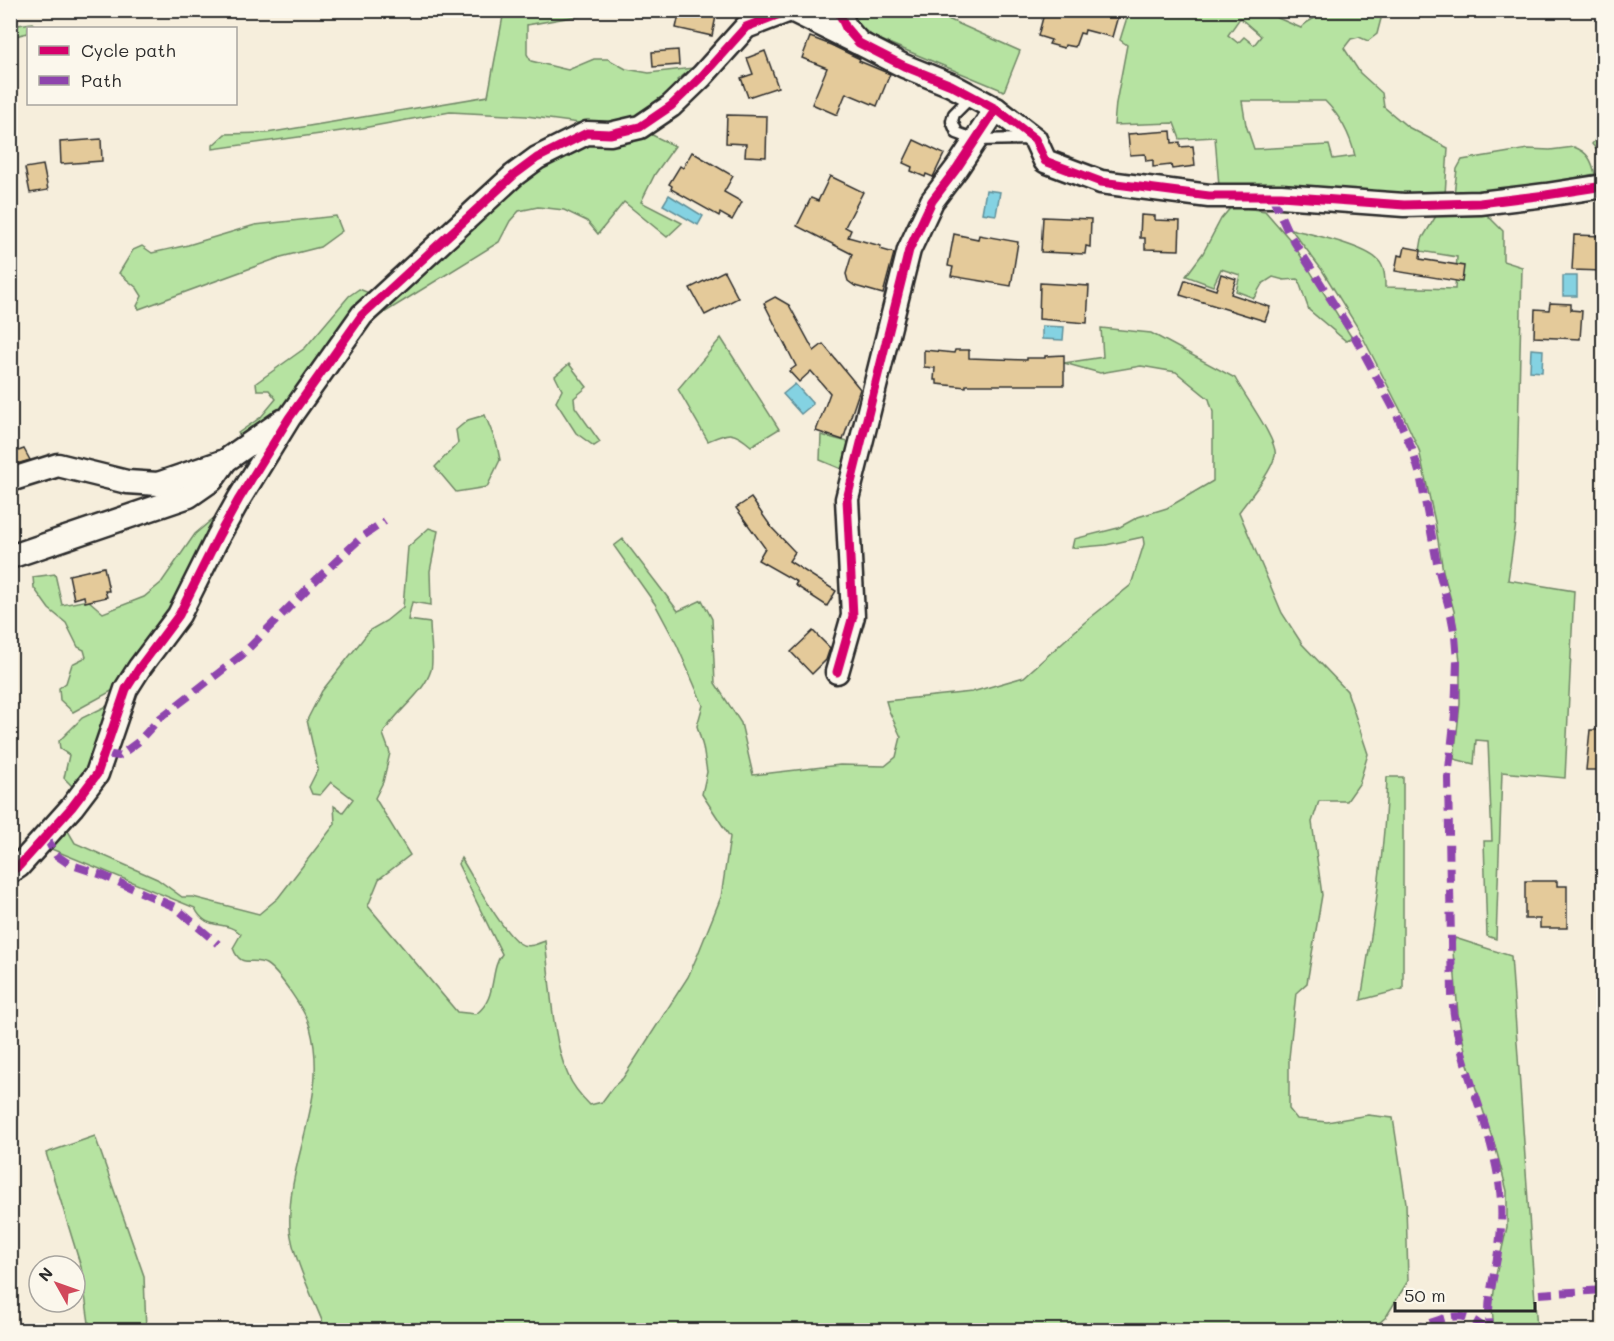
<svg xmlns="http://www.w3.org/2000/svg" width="1614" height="1341" font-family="Mali,sans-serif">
<rect width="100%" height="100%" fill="#f6eedc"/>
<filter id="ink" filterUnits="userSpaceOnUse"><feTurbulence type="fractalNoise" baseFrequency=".0167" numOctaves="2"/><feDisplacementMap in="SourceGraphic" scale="12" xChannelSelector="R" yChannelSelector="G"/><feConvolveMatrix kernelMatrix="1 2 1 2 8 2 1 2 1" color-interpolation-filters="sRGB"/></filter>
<g filter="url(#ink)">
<g fill="#b6e3a1" stroke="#708766" stroke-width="1.5" fill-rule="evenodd">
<path d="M504,11h102l-79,14v29l4,7 37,9 26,-11h14l18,10 23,4 44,-5 -16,12 5,5 -35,27 -38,15 -83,-11 -76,-4 -87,16 -150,21v-4l12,-11 42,-1 221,-37z"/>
<path d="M849,11h81l90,40 -16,40 -130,-54 -17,-13z"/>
<path d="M1129,11h138l4,4 30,13c9,-11 17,-9 27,-17h55l-6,23 -9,7 -9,-4 -8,2 -7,9 16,25 22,20 2,14 24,20 40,21 -3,47 -226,-9 -4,-49 -35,2 -6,-16 -60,2 2,-22 11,-58 -7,-5zM1240,18l21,18 -7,9 -10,-8 -6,6 -10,-8zM1242,101h83c16,16 25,33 30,55l-22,3 -4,-14 -75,4 -8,-24z"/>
<path d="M32,23l5,5h-9v5l-17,4v-11z"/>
<path d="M642,130l33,16 -20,28 -14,28 41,21 -15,14 -43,-35 -26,32 -11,-13 -23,-11 -26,-3 -19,4 -9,10 -11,21 -125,77 182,-167z"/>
<path d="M1597,138h6v20l-11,-14z"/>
<path d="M1574,147c14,5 18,14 21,27l-89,17 -52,4 3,-26 5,-9 66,-11 22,1z"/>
<path d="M1232,206l33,5 27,31 60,96 -6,3 -37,-31 -11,-31 -14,1 -11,-3 -11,7 -8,14 -18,-7 4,-16 -19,-6 -8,17 -27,-10 17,-23 18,-34z"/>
<path d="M1487,215l16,16v30l19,6 -6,256 -8,57 66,11 -9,187 -63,-6 -6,167 -9,-3 -3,-95h8l-4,-100 -12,-1 -2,24 -20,-5 6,-55v-43l-6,-50 -11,-40 -8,-49 -16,-72 -15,-33 -46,-89 -36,-58 -31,-41c22,6 72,16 87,31 7,7 7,18 7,27l70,2 2,-32 -37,-6 2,-12 14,-23z"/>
<path d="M336,216l6,15 -22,16 -39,10 -142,52 -2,-3 5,-10 -5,-8 -18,-15 14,-23 9,-4 10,7 36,-8 67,-20z"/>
<path d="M359,289l10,4 -10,11 -66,92 -20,22 -30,20 -5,-5 23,-16 15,-18 -7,-9h-12l-1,-7 49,-35 44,-52z"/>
<path d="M1101,328l50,5 84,45c8,16 44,64 40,78 -6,20 -24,39 -36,56l43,101 20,31 45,47 21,63 -9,30 -12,17h-28l-7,21 10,73 -15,88 -11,10 -7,65v51l8,10 30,3 41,-7 25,3 13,85 2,78 -22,36 -15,13h-1048v-7c-10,-25 -31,-68 -33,-94 -4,-71 40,-129 20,-202 -4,-15 -31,-55 -44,-63 -14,-8 -25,6 -33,-16l8,-14c-16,-15 -35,-2 -46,-26l-151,-62 22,-25 2,10 7,12 82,36 25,18h11l66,17 19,-16 57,-74 -1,-18 9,6 10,-13 -22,-17 -11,13 -8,-1 -3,-7 9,-18 -11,-49 15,-29 48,-61 16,-9 17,-14 5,-60 21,-19 9,3 -8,40 1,34 -19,-3 -4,18 22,3c0,14 4,34 1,47 -8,26 -36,41 -48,64l7,19 -7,29 -8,16 35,57 -31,24 -11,27 89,106 19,2c22,-16 13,-44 26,-60l-44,-90 3,-6c12,19 41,74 58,85 8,6 18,1 26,-2 5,38 7,100 23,134 5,12 13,21 22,30l12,-3 11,-15 10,-9 65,-101 10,-23 23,-57 9,-60 -28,-43 5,-22 -4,-25 -6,-21 6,-21 -26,-60 -22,-41 -41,-58 9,-7 55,72 24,-11 10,19 3,64 26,40 12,52 87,-10 45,1 11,-9 5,-20 -12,-26 -3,-10 86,-9 52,-15 61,-55 46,-37 13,-41 -1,-7 -37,8 -34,3 2,-9 44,-11 20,-11 29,-9 46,-27v-69l-4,-13 -33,-27 -35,-6 -41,7 -36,-10 39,-6z"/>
<path d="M721,338l58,91 -28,17c-18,-16 -22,-14 -43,-5l-30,-52z"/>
<path d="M569,364l18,23 -13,11 1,9 25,35 -6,4 -18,-13 -20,-31 6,-12 -7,-14z"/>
<path d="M485,415l12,30 3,15 -13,27 -31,5 -21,-25 23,-24 -2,-13 12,-10z"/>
<path d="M821,435l31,8 -8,27 -24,-10z"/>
<path d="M215,517l2,4 -38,81 -60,85 -46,25 -13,-12 -1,-12 7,-5 6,-19 14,-7 -2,-7 -6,-3 -12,-24 -17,-14 -15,-21 -1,-11 22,-3 7,31 26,-5 15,13 41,-16 17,-14 34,-49z"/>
<path d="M115,702l-11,40 -29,47 -11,-11 5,-23 -9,-6 -1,-8 23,-23z"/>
<path d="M1387,777h16v212l-42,11c12,-74 24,-148 26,-223z"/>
<path d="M1455,938l56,18 26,374h-43l-2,-22 4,-33 11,-48v-36l-10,-38 -30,-92 -9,-47 -5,-63z"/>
<path d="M95,1136l49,140 2,54h-56l-9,-63 -35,-114z"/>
</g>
<g fill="#84d2e2" stroke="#608f99" stroke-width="1.5">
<path d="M986,190l14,2 -4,23 -14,-2z"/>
<path d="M669,195l34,21 -5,9 -35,-20z"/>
<rect x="1563" y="276" width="14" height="20"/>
<path d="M1042,326l22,1 -1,13 -21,-1z"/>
<path d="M1531,349l12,1 -1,22 -12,-1z"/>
<path d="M795,384l18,20 -12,10 -18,-20z"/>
</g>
<g fill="#e4ca9a" stroke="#2b2b2b" stroke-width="1.5">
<path d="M680,10h23v4l13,2 -4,20 -36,-8z"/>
<path d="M1045,10h53l20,6 -6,21 -27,-7 -1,4 -4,-1 -5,14 -10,-2 -1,3 -15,-4 2,-4 -13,-4z"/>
<path d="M810,37l21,8 29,14 -1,2 31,13 -13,32 -31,-13 -9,22 -25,-11 15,-36 -25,-10z"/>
<path d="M678,50l1,15 -26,2 -1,-15z"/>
<path d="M765,51l13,36 -30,10 -7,-19 12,-4 -6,-16z"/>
<path d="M727,115l40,1 -1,41 -21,-1 1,-12 -20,-1z"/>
<path d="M1171,131l1,12 8,-1v5l13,-1 2,20 -23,3 -1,-4 -18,2v-7l-7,1 -1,-7 -15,1 -2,-21z"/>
<path d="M101,139l1,22 -41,3 -1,-22z"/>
<path d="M914,140l30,14 -11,23 -7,-3 -1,3 -14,-6 1,-4 -9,-4z"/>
<path d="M692,152l41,24 -9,16 18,10 -10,18 -12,-7 -1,3 -48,-27 1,-3 -3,-2 11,-18 3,2z"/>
<path d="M43,165l5,25 -18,3 -5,-25z"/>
<path d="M830,176l33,16 -18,35 6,3 -3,7 33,9 -1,3 14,4 -11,41 -28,-8 -7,-5 -2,-7 6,-20 -55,-28 14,-28 7,3z"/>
<path d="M1141,215l14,1v4l25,1 -1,29 -34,-1v-11h-5z"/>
<path d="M1043,217l48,2 -1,28 -4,-1 -1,8 -44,-2z"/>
<path d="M954,234l24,5 1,-4 39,7 -7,44 -60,-10 2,-9 -5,-1z"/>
<path d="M1574,235l30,1v35l-32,-1z"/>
<path d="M1405,247l16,3 -1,9 44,7 -2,16 -67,-11 3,-16 5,1z"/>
<path d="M724,271l14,27 -33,17 -15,-27z"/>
<path d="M1221,274l15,5 -5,15 39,13 -5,14 -85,-26 5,-15 31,10z"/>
<path d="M1040,283l49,3 -2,37 -48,-4z"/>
<path d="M775,297l14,8 25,46 9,-7 37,45 -17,51 -27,-9 14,-38 -19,-22 -12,11 -10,-11 7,-5 -32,-63z"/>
<path d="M1550,303l21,1v6l11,1 -2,28 -46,-2 1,-28 14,1z"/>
<path d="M924,350l30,3 1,-3h14v8l58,2v-2h18v-2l19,-1v30h-98v2l-29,-3v-4h-3l1,-12 -11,-1z"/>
<path d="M24,449l6,11 -20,6v-12z"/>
<path d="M751,498l21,30 23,24 -6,9 47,30 -9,15 -32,-21 2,-3 -39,-22 7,-12 -29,-40z"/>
<path d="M104,567l5,24h-4l2,6 -22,5 -1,-6 -10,3 -5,-24z"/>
<path d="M813,631l17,17 -4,12 -14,14 -21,-22z"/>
<path d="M1590,730h14v40h-18z"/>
<path d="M1525,881h32v5h10v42h-27v-9h-15z"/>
</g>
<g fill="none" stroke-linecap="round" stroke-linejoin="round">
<defs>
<path id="service" d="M972,96l-18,18 -2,7 5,12 19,7 53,-1"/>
<g id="minor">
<path d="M791,10l67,33"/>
<path d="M838,10l8,18 13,15 45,23 47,19 45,24 39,30 10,22 56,21 108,14h72l123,9 76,-2 66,-8 58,-9"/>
<path d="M10,480l48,-15 69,17 31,2 67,-23 57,-40"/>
<path d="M10,557l179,-61 23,-16 12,-17"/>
<path d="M837,672l16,-56 -6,-117 62,-249 23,-49 25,-33 39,-59"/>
<path d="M10,872l9,-6 53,-59 25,-33 29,-85 14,-22 39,-52 40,-80 20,-36 50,-81 44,-62 29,-41 152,-140 23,-17 50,-25 23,1 30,-7 31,-21 31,-30 44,-49 44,-17"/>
</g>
</defs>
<use href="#service" stroke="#2b2b2b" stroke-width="15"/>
<use href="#minor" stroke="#2b2b2b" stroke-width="27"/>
<use href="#service" stroke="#fbf7ec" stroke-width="10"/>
<use href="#minor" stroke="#fbf7ec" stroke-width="22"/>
<g stroke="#8e44ad" stroke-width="8" stroke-dasharray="15 8" stroke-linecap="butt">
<path d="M1272,196l16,36 68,107 41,76 15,34 8,26 18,93 13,47 4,21 2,25 -2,53 -7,64 4,217c4,68 40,127 48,195 2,18 2,36 -1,55 -4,32 -13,51 -9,85"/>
<path d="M105,754l14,2 19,-14 21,-23 83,-64 75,-76 46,-43 22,-15"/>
<path d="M47,834l3,11 6,10 13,9 33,11 73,32 43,37"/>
<path d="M1539,1294l65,-4"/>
<path d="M1408,1330c30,-7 52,-27 78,0"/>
</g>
<defs>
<g id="cycleway">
<path d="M838,10l8,18 13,15 45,23 47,19 45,24 39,30 10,22 56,21 108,14h72l123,9 76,-2 66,-8 58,-9"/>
<path d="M837,672l16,-56 -6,-117 62,-249 23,-49 25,-33 39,-59"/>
<path d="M10,872l9,-6 53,-59 25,-33 29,-85 14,-22 39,-52 40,-80 20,-36 50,-81 44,-62 29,-41 152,-140 23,-17 50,-25 23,1 30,-7 31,-21 31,-30 44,-49 44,-17"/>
</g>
</defs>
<use href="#cycleway" stroke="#fbf7ec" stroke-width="13"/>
<use href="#cycleway" stroke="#d6006c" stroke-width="9"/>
</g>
</g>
<rect width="1614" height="1341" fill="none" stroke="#fbf7ec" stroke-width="36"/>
<rect x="18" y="18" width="1578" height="1305" fill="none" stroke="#2b2b2b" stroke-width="2" filter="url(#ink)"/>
<rect x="27" y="27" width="210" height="78" fill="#fbf7ec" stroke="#a8a59f" stroke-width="1.5"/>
<rect x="39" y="46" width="30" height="9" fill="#d6006c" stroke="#a8a59f" stroke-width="1.5"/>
<text x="81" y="57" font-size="18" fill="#2b2b2b">Cycle path</text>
<rect x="39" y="76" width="30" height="9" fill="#8e44ad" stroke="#a8a59f" stroke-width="1.5"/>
<text x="81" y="87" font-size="18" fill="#2b2b2b">Path</text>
<g transform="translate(57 1284) rotate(310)"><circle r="28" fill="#fbf7ec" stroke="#a8a59f" stroke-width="1.5"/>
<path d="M0-4.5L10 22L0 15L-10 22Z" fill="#d1495b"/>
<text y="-9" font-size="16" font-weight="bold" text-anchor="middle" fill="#2b2b2b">N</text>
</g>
<path d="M1395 1302v9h140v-9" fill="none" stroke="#2b2b2b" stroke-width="3"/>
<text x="1404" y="1302" font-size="18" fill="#2b2b2b" stroke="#fbf7ec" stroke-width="4.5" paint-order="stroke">50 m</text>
</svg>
